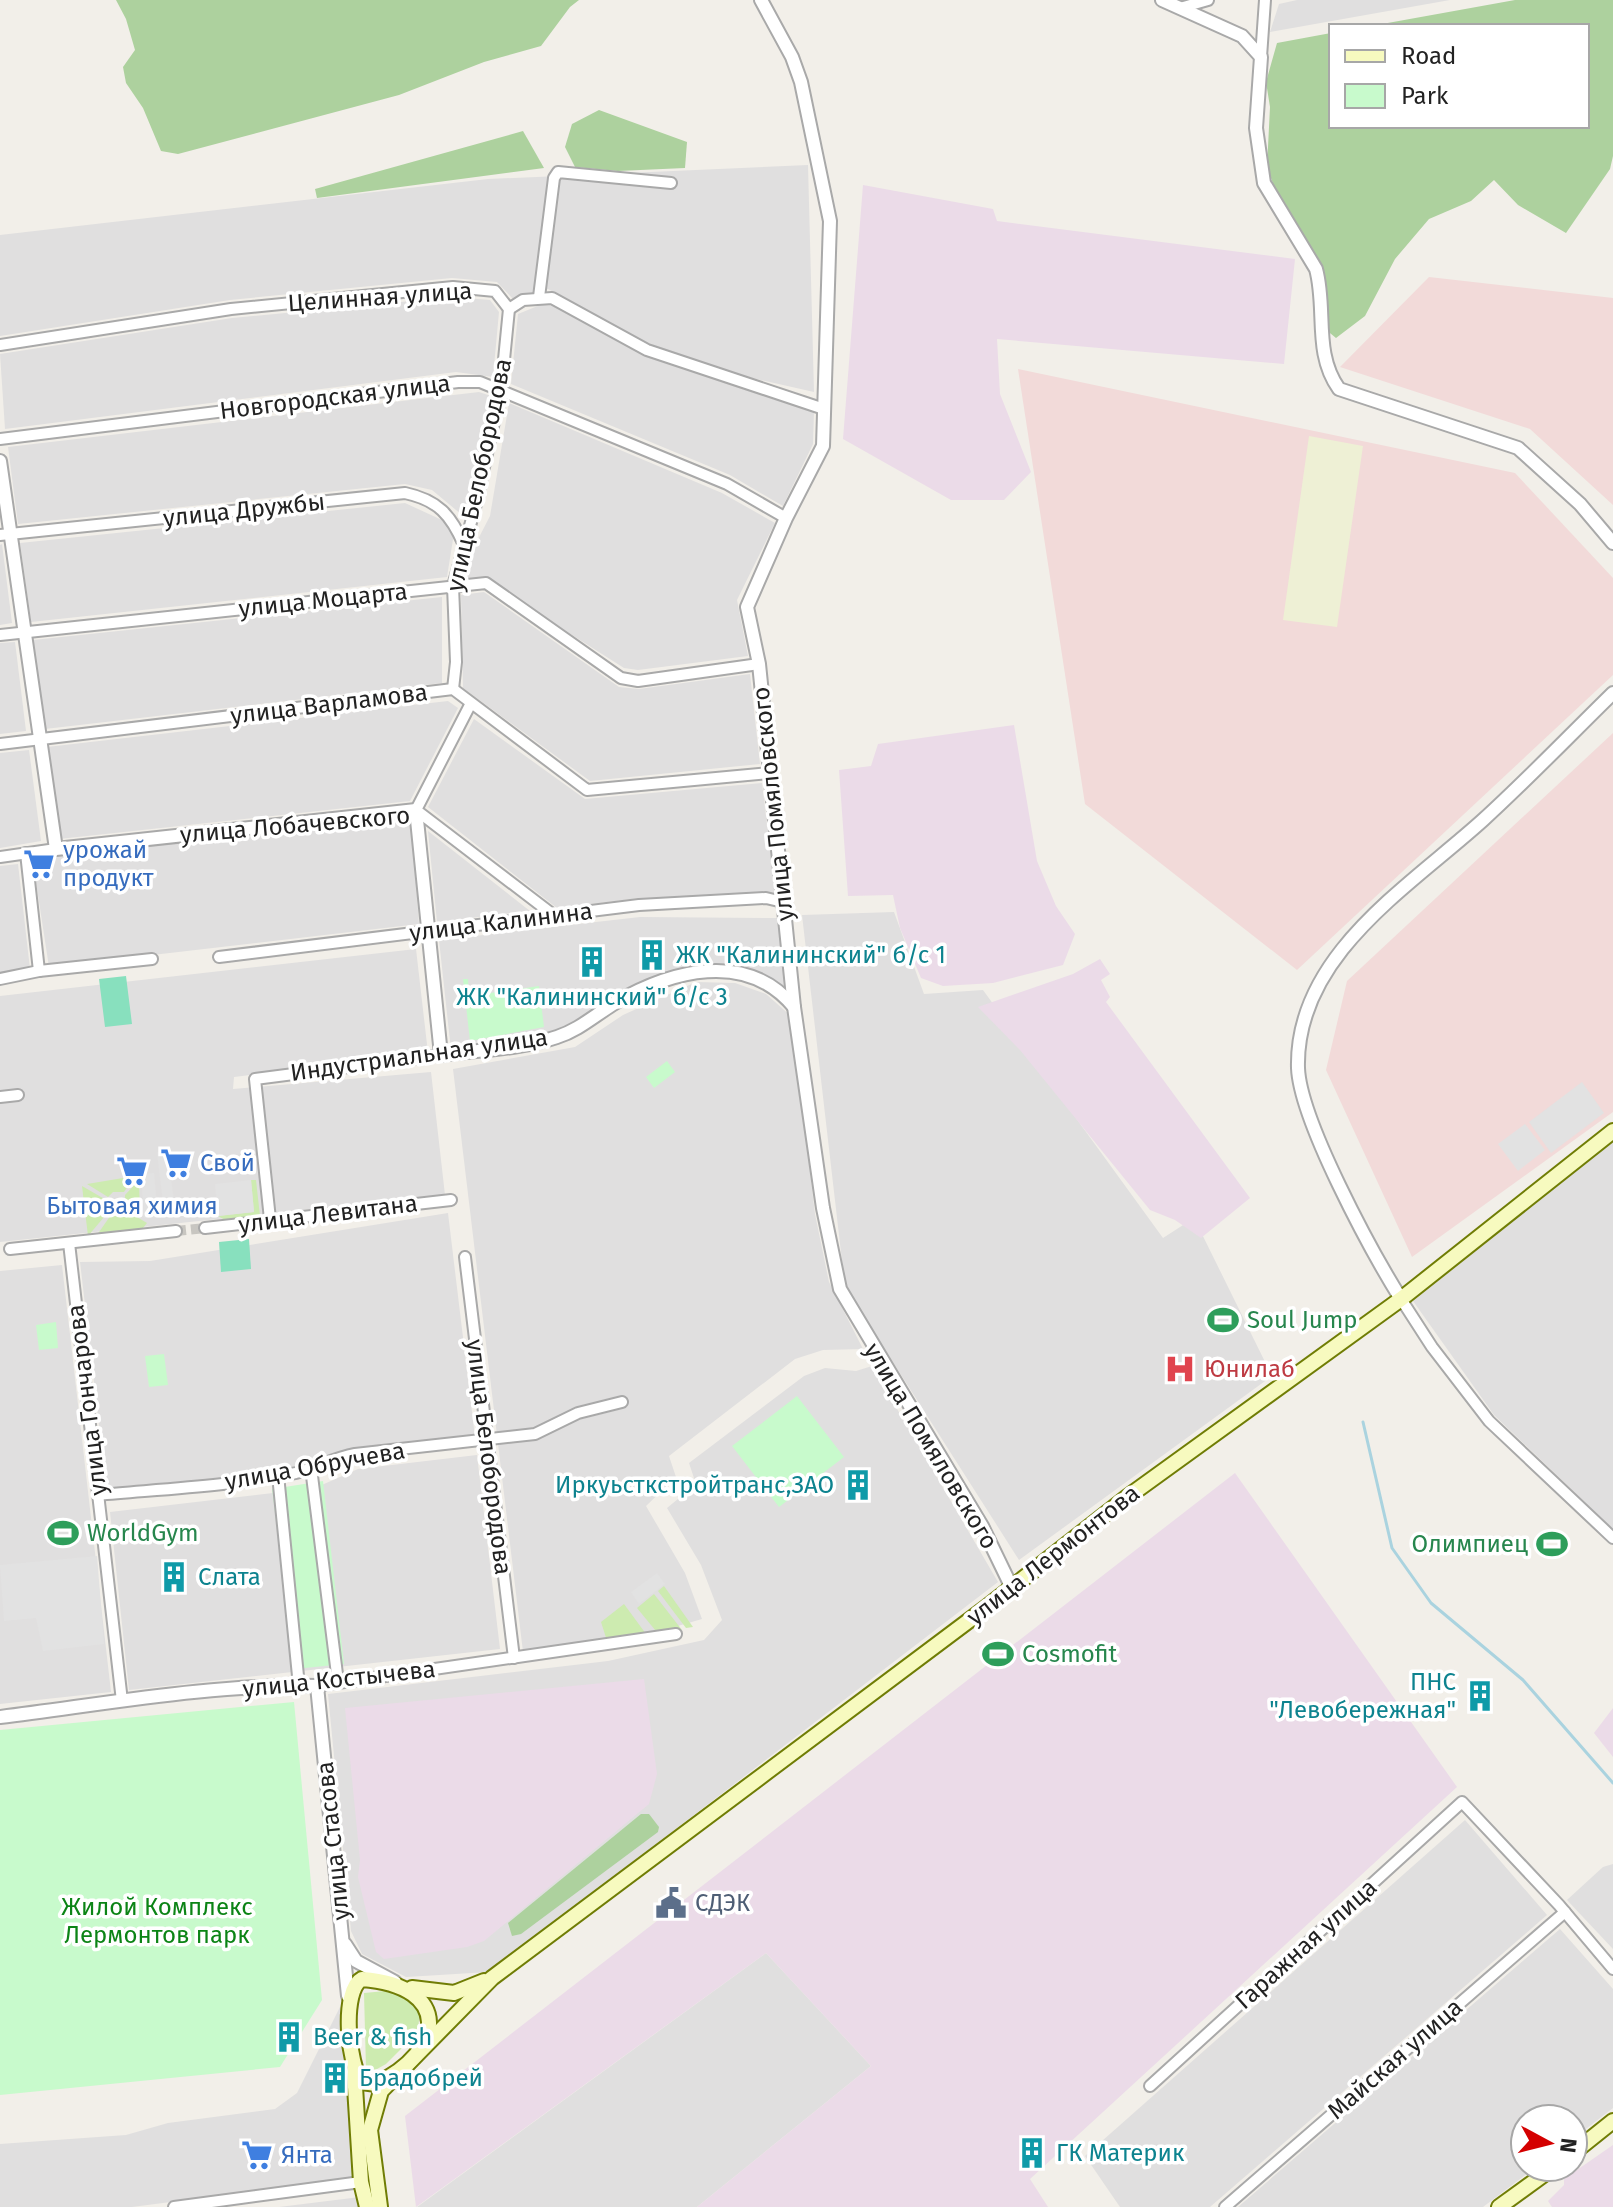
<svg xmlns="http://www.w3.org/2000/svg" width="1613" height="2207" font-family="'Fira Sans',sans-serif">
<rect width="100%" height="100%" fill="#f2efe9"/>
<g fill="#e0dfdf">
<path d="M1297,0h153l-180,32 9,-28z"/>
<path d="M808,165l6,227 -106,-24 -64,-27 -96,-52 -35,10 -16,-17 -45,-4 -222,22 -230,36v-101l488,-56z"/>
<path d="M453,297l37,3 9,12 -6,65 -37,-5 -451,57 -5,-75 232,-36z"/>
<path d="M545,303l269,109 -1,32 -30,62 -53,-31 -219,-91 7,-70z"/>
<path d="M479,392l12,4 -23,124 -36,-30 -27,-6 -387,40 -10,-77z"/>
<path d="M509,403l213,90 53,30 -38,77 11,56 -110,14 -14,-2 -132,-84 -34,-6 32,-62z"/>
<path d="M405,503l37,17 12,13 -7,44 -416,45 -11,-79z"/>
<path d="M2,544l10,79 -12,2v-80z"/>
<path d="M484,592l135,95 20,2 111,-15 10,90 -170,17 -127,-93 -2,-93z"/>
<path d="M442,597v86l-397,46 -12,-89z"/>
<path d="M15,642l11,89 -26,3v-91z"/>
<path d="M448,701l10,7 -48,93 -351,38 -12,-92z"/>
<path d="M474,719l111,80 177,-16 14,116 -136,-1 -83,10 -129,-101z"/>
<path d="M29,750l12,91 -41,7v-95z"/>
<path d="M411,816l8,108 -370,43 -17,-111z"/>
<path d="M428,831l102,80 -93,11z"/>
<path d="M18,864l12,105 -30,4v-107z"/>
<path d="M894,912l30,82 59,-4 180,248 31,-20 78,158 -253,184 -174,-273 -43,-372z"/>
<path d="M640,917l138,1 9,69 -47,-22 -48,-1 -78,35 -46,30 -117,21 -12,-110z"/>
<path d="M416,949l12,104 -194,24 -1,12 198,-17 14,123 -445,47v-246z"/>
<path d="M696,982l39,1 31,11 26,23 23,197 14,68 34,67 -40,1 -28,9 -126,97 7,21 -30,29 39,67 17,46 -62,18 -117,15 -70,-583 122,-22 48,-32z"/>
<path d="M1613,1142v387l-119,-114 -81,-114z"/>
<path d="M448,1213l27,224 -122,14 -41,18 -205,24 -27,-231 70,-1z"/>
<path d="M62,1265l49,427 -111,12v-433z"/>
<path d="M872,1366l126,216 -509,390 -83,5 -44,-23 -11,-23 -23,-237 280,-33 96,-21 18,-20 -21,-55 -34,-57 29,-24 -7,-21 115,-87 21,-8 31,3z"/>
<path d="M477,1455l23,194 -371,41 -19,-178 205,-24 43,-19z"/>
<path d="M1465,1820l82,95 -337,292h-90l-35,-51z"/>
<path d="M1613,1864v85l-46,-49 36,-33z"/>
<path d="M1560,1929l53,60v119l-40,31v-20h-48v48h11l-53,40h-245z"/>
<path d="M766,1953l105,113 -174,141h-280z"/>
<path d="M340,2007l17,171 -225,29h-132v-63l126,-9 42,-12 107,-14 22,-16z"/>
<path d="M360,2197l3,10h-84z"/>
</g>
<g fill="#f2dad9">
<path d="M1429,277l184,21v207l-83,-76 -190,-62z"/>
<path d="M1018,369l497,104 98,105v97l-316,295 -212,-166z"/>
<path d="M1613,733v379l-201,145 -86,-187 21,-89z"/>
</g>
<g fill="#ebdbe8">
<path d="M863,185l130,24 4,12 298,38 -11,105 -287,-25 3,55 31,78 -27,28h-53l-108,-61z"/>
<path d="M1014,725l23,136 19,45 19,28 -12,31 -70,18 -50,3 -22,-8 -21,-50 -7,-33 -45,1 -9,-126 32,-4 7,-22z"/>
<path d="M1100,959l10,15 -9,6 9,17 -4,5 144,196 -49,40 -26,-18 -25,-10 -130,-160 -42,-43 95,-33z"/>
<path d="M1235,1473l222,314 -427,392 18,28h-351l174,-141 -105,-113 -350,254 -11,-91z"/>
<path d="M644,1679l13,95 -8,30 -165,137 -17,6 -83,12 -8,-7 -18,-75 2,-17 -15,-152z"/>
<path d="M1613,1708v49l-19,-24z"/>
<path d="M1613,2145v62h-61l-4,-6 16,-16v-6z"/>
</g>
<path fill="#eef0d5" d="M1309,436l54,10 -26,181 -54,-7z"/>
<g fill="#cdebb0">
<path d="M135,1176l-11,16h-11l-5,5 -21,-13z"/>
<path d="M139,1180l1,35 -15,-9v-11z"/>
<path d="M251,1180h5l4,36 -35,4 -7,-4 36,-4z"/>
<path d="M82,1186l26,15 2,9 -22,26z"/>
<path d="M125,1210l22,13 -4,5 -46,7 16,-23z"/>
<path d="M664,1586l29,41 -7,1 -28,-37z"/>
<path d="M654,1594l28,36 -22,6 -23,-28z"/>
<path d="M624,1604l25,34 -41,6 -7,-22z"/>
<path d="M396,1990l24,16 -2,26 -32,32 -16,9 -4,-5 -2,-75z"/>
</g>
<g fill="#add19e">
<path d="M116,0h463l-9,7 -29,39 -57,16 -85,33 -221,59 -17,-3 -18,-43 -17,-25 -3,-16 12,-17 -9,-31z"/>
<path d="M1515,0h98v156l-3,13 -44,64 -48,-28 -24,-25 -23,21 -42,18 -34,40 -30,57 -29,22 -17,-14 4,-57 -43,-64 -13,-36 3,-60 -4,-25 11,-39 54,-10v93h256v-100h-216z"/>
<path d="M599,110l88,32 -2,26 -67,3 -43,-4 -10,-20 7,-23z"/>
<path d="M523,131l21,37 -227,30 -2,-9z"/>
<path d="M641,1814h8l10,13 -1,5 -137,102 -9,2 -4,-13z"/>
</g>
<g fill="#c8facc">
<path d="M463,979h5l1,17 70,-10 5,41 -74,14z"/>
<path d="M667,1061l8,11 -21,16 -8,-11z"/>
<path d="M56,1322l2,26 -19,2 -3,-25z"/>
<path d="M164,1354l4,31 -19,2 -4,-31z"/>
<path d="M797,1396l47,61 -65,50 -47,-61z"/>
<path d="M323,1481l21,183 -49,5 -23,-180z"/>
<path d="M294,1702l28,298 -42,67 -280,28v-365z"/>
</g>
<g fill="#88e0be">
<path d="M126,976l6,48 -27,3 -6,-48z"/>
<path d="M249,1239l2,30 -30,3 -2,-30z"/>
</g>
<g fill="#e2e2e2">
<path d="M1582,1082l22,31 -53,40 -22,-31z"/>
<path d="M1525,1124l20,26 -27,21 -20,-27z"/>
<path d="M167,1151l7,50 -11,1 -6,-50z"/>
<path d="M154,1173l4,44 -14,1 -3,-44z"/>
<path d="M251,1180l3,32 -36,4 -3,-32z"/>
<path d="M97,1556l7,88 -61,7 -7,-33 -32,3 -4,-56z"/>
<path d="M657,1573l8,11 -26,20 -8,-12z"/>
</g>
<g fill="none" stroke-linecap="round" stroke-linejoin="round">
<path stroke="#aad3df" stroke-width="3" d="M1363,1422l29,126 39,55 92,77 90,103"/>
<path stroke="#c8c6c1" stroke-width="10" stroke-dasharray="10 5" stroke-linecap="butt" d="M176,1231l29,-3"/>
<defs>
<g id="minor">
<path d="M1180,8l28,-8"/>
<path d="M1261,57l4,-57"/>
<path d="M539,297l15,-119 4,-6 113,11"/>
<path d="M509,309l14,-9 29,-2 95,52 177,59"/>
<path d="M0,345l231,-36 222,-22 42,4 14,18"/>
<path d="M0,439l458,-57h22l247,102 59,34"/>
<path d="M0,535l405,-42c33,7 46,22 59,52"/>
<path d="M0,635l486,-52 135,95 17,3 121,-17"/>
<path d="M453,689l3,-27 -3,-76 22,-78 26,-118 8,-81"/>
<path d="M470,705l-54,105 140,107"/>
<path d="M0,744l453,-55 134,101 182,-17"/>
<path d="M26,853l13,118"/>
<path d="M0,857l56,-8"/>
<path d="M219,957l420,-52 127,-7 17,4"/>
<path d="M0,979l39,-8 113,-12"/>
<path d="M0,1097l18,-2"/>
<path d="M270,1219l-15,-140 186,-24"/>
<path d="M205,1228l246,-28"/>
<path d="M69,1243l53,458"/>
<path d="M10,1249l166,-18"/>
<path d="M465,1257l49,401"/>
<path d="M1401,1299l31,48 57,74 124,117"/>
<path d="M311,1468l27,214"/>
<path d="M278,1475l21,211"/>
<path d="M98,1495c66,-6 133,-9 198,-22 20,-5 38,-15 59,-19l180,-20 43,-21 44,-11"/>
<path d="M317,1686l359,-52"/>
<path d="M1150,2086l312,-284 97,103 54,64"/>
<path d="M174,2207l187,-25"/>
<path d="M1225,2207l340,-295"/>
</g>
<g id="tertiary">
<path d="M761,0l31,57 9,25 29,139 -7,225 -37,72 -39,89 12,57 35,343 29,201 17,81 142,237 30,62"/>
<path d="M1162,0l80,36 19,21 -5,71 8,55 52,86c11,40 -3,84 23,120l179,59 62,56 33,39"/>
<path d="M0,461l56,388 360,-39 25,245c37,-5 81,-6 116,-18 22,-7 38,-22 58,-34 55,-32 131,-54 179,4"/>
<path d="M1401,1299c-30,-48 -101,-179 -103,-231 -3,-112 111,-181 185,-248 45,-41 87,-85 130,-127"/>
<path d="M0,1717c105,-13 212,-33 317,-31l31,310"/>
<path d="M345,1944l11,17 39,21"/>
</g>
<g id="secondary">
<path d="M362,1979c91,7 83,73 14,105l-14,-2c-14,-16 -21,-92 0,-103z"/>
<path d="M412,1988l42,5 30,-12"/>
<path d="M354,2071l7,111 6,25"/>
<path d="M1573,2153l40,-32"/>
<path d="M380,2207l-10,-77 11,-39 111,-113 495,-371 139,-109 275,-199 212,-168"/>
<path d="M1499,2207l55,-40"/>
</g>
</defs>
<use href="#minor" stroke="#a9a9a9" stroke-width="14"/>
<use href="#tertiary" stroke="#a9a9a9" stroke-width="16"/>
<use href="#secondary" stroke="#707d05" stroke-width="18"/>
<use href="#minor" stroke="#fff" stroke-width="10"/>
<use href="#tertiary" stroke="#fff" stroke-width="12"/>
<use href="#secondary" stroke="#f7fabf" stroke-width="14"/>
</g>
<defs>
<symbol id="supermarket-bare" viewBox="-9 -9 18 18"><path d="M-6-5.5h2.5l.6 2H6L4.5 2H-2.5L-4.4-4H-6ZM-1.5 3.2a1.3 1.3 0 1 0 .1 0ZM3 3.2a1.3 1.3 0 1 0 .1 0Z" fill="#3f7fe0" stroke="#fff" stroke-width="2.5" paint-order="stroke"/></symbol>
<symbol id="building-bare" viewBox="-9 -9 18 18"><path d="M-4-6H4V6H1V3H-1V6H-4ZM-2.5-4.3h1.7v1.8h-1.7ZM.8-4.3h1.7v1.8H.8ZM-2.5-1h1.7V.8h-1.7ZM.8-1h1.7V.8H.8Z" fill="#0f9aa8" stroke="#fff" stroke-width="2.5" paint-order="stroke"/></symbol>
<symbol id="stadium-bare" viewBox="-9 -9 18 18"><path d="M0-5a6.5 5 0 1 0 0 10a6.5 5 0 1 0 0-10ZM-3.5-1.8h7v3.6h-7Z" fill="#2e9e5b" stroke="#fff" stroke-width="2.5" paint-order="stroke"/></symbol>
<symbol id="hospital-bare" viewBox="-9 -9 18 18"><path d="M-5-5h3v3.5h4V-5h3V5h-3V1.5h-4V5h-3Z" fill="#e0444e" stroke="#fff" stroke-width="2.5" paint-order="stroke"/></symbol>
<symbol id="civic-bare" viewBox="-9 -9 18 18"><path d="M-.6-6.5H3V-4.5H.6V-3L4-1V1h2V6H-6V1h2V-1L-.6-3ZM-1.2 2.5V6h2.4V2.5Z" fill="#5c6f8a" stroke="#fff" stroke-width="2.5" paint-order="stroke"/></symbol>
</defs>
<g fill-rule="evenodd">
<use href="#supermarket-bare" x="17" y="842" width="44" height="44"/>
<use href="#building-bare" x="630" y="933" width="44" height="44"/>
<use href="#building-bare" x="570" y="940" width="44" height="44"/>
<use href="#supermarket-bare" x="154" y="1141" width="44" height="44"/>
<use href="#supermarket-bare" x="110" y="1149" width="44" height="44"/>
<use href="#stadium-bare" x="1201" y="1298" width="44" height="44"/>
<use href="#hospital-bare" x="1158" y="1347" width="44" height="44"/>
<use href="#building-bare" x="836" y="1463" width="44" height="44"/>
<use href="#stadium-bare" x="41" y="1511" width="44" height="44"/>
<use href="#stadium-bare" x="1530" y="1522" width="44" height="44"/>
<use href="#building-bare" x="152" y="1555" width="44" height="44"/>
<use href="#stadium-bare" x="976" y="1632" width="44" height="44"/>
<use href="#building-bare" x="1458" y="1674" width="44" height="44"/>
<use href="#civic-bare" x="649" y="1881" width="44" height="44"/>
<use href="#building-bare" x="267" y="2015" width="44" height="44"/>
<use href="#building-bare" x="313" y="2056" width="44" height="44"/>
<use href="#building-bare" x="1010" y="2131" width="44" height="44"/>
<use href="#supermarket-bare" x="235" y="2133" width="44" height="44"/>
</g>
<g text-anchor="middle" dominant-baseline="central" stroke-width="7" stroke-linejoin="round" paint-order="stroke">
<g font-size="24" fill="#222" stroke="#fff">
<text transform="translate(380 297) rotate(-4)">Целинная улица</text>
<text transform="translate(335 397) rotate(-7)">Новгородская улица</text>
<text transform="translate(479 475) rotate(-78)">улица Белобородова</text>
<text transform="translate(244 510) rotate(-6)">улица Дружбы</text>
<text transform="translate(323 600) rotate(-6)">улица Моцарта</text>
<text transform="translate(329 704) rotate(-7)">улица Варламова</text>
<text transform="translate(773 804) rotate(-96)">улица Помяловского</text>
<text transform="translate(295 825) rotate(-5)">улица Лобачевского</text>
<text transform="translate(501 922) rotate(-7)">улица Калинина</text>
<text transform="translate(419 1055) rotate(-8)">Индустриальная улица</text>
<text transform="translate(328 1214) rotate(-7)">улица Левитана</text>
<text transform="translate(87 1400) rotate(-97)">улица Гончарова</text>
<text transform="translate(931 1446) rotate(59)">улица Помяловского</text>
<text transform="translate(489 1457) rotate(83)">улица Белобородова</text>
<text transform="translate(315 1466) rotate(-10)">улица Обручева</text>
<text transform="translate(1053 1555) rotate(-38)">улица Лермонтова</text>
<text transform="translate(339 1679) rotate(-6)">улица Костычева</text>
<text transform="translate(333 1841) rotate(-96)">улица Стасова</text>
<text transform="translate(1306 1944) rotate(-42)">Гаражная улица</text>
<text transform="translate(1395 2059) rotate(-41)">Майская улица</text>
</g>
<g font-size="24" fill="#366cbe" stroke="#fff" text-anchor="start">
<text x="63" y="850">урожай<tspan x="63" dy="28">продукт</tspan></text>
<text x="200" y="1163">Свой</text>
<text x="132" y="1206" text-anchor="middle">Бытовая химия</text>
<text x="281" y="2155">Янта</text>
</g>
<g font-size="24" fill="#0d838f" stroke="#fff" text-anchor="start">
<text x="676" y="955">ЖК "Калининский" б/с 1</text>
<text x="592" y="997" text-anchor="middle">ЖК "Калининский" б/с 3</text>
<text x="834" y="1485" text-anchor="end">Иркуьсткстройтранс,ЗАО</text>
<text x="198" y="1577">Слата</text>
<text x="1456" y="1682" text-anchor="end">ПНС<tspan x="1456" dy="28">"Левобережная"</tspan></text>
<text x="313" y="2037">Beer &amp; fish</text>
<text x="359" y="2078">Брадобрей</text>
<text x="1056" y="2153">ГК Материк</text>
</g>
<g font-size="24" fill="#27864d" stroke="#fff" text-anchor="start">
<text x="1247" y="1320">Soul Jump</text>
<text x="87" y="1533">WorldGym</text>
<text x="1528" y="1544" text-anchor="end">Олимпиец</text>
<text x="1022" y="1654">Cosmofit</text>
</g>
<g font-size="24" fill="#be3a42" stroke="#fff" text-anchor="start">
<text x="1204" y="1369">Юнилаб</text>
</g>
<g font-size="24" fill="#4e5e75" stroke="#fff" text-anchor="start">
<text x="695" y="1903">СДЭК</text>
</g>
<g font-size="24" fill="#0c8416" stroke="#fff">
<text x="157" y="1907">Жилой Комплекс<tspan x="157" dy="28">Лермонтов парк</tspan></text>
</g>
</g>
<rect x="1329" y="24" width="260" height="104" fill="#ffffff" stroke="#a7a7a7" stroke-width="2"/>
<rect x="1345" y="50" width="40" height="12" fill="#f7fabf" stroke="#a7a7a7" stroke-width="2"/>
<text x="1401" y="64" font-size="24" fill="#222222">Road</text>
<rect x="1345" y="84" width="40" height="24" fill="#c8facc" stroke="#a7a7a7" stroke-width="2"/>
<text x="1401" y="104" font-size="24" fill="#222222">Park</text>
<g transform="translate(1549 2143) rotate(97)"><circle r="38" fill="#ffffff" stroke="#a7a7a7" stroke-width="2"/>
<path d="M0-6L14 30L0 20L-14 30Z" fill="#d40000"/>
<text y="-12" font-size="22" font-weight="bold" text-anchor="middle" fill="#222222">N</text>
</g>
</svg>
